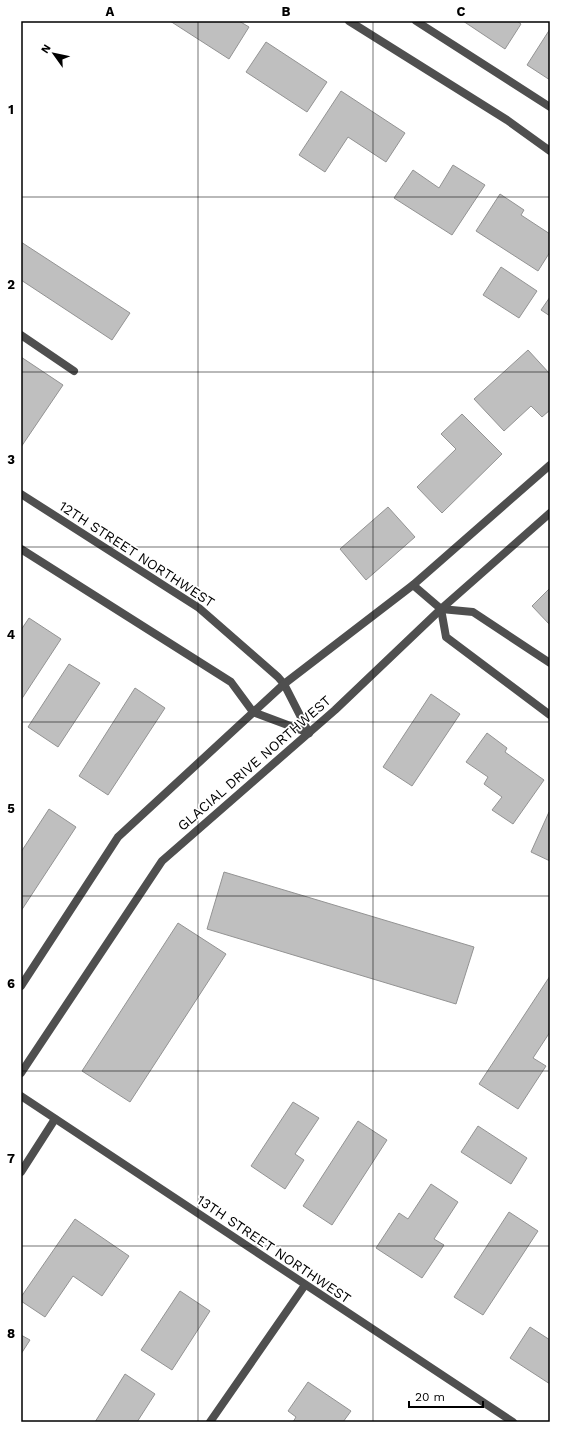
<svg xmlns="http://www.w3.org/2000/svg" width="571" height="1443" font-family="'Work Sans',sans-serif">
<rect width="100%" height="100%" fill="#fff"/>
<g fill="#bfbfbf" stroke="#939393">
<path d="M170,21h69l10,6 -20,32z"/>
<path d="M463,21h54l4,3 -16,25z"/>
<path d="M550,29v51l-23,-15z"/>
<path d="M266,42l61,40 -20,30 -61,-40z"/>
<path d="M341,91l64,42 -19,29 -38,-25 -23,35 -26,-17z"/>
<path d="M453,165l32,20 -33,50 -58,-37 19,-28 26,18z"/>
<path d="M500,194l24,16 -3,5 29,19v18l-12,19 -62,-40z"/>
<path d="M21,242l109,71 -18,27 -91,-60z"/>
<path d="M501,267l36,24 -18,27 -36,-23z"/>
<path d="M550,297v19l-9,-6z"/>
<path d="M528,350l22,24v36l-8,7 -11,-11 -27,25 -30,-32z"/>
<path d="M21,357l42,28 -42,62z"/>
<path d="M462,414l40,40 -60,59 -25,-26 39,-38 -15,-15z"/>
<path d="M388,507l27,30 -49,43 -26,-31z"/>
<path d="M550,588v37l-18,-19z"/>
<path d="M29,618l32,21 -40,61v-70z"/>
<path d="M69,664l31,19 -42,64 -30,-20z"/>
<path d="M135,688l30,20 -57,87 -29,-19z"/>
<path d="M431,694l29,20 -48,72 -29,-19z"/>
<path d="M487,733l20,15 -2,4 39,28 -31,44 -21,-14 10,-13 -18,-13 4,-7 -22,-15z"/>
<path d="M49,809l27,18 -55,84v-59z"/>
<path d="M549,812l1,1v48l-19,-9z"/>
<path d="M224,872l250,75 -18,57 -249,-75z"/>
<path d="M178,923l48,31 -96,148 -48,-31z"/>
<path d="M550,976v56l-17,26 13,8 -28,43 -39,-25z"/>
<path d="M293,1102l26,16 -24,36 9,6 -19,29 -34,-23z"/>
<path d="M358,1121l29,19 -55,85 -29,-19z"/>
<path d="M478,1126l49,32 -16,26 -50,-32z"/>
<path d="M431,1184l27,18 -24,37 10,6 -22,33 -46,-30 23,-35 9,6z"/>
<path d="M509,1212l29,19 -55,84 -29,-18z"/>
<path d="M75,1219l54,37 -27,40 -29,-20 -28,41 -24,-16v-4z"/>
<path d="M180,1291l30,20 -38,59 -31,-20z"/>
<path d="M530,1327l20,13v44l-40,-26z"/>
<path d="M21,1335l9,5 -9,14z"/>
<path d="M125,1374l30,20 -18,28h-42z"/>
<path d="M308,1382l43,29 -8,11h-50l3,-5 -8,-6z"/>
</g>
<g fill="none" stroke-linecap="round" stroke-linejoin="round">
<path stroke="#4f4f4f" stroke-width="8" d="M21,335l53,36"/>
<g stroke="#4f4f4f" stroke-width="8">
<path d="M349,21l158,99 43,31"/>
<path d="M416,21l134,86"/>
<path d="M21,494l178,114 79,69 6,7 25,49"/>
<path d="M21,549l210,133 22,30 56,21"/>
<path d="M413,585l28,24"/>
<path d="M441,609l5,28 104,78"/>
<path d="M441,609l32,3 77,51"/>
<path d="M21,986l97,-149 166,-153 129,-99 137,-120"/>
<path d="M21,1073l141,-212 173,-151 106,-101 109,-96"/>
<path d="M21,1096l492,326"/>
<path d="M21,1172l34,-53"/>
<path d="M210,1422l95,-137"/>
</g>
</g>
<path fill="none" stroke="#000" stroke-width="1" stroke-opacity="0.55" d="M198,21v1401M373,21v1401M21,197h529M21,372h529M21,547h529M21,722h529M21,896h529M21,1071h529M21,1246h529"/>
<g text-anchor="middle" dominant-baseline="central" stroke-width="3.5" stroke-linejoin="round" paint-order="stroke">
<g font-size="14" fill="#000" stroke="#fff">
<text transform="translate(137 554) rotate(33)">12TH STREET NORTHWEST</text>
<text transform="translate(254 763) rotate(-41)">GLACIAL DRIVE NORTHWEST</text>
<text transform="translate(274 1249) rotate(34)">13TH STREET NORTHWEST</text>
</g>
</g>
<rect width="571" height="1443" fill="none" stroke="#ffffff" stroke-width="44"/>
<g transform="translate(54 54) rotate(303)" stroke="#ffffff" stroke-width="3" paint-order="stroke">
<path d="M0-3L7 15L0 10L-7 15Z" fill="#000000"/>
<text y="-6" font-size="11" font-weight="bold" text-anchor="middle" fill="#000000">N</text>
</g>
<path d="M409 1401v6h74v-6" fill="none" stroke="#000000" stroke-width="2"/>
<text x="415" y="1401" font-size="12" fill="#000000" stroke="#ffffff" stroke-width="3" paint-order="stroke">20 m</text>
<rect x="22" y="22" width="527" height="1399" fill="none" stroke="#000" stroke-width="1.5"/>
<g font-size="13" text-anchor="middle" font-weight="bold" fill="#000">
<text x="110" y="16">A</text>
<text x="286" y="16">B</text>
<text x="461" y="16">C</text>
<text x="11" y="114">1</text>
<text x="11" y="289">2</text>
<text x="11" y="464">3</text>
<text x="11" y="639">4</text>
<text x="11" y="813">5</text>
<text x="11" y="988">6</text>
<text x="11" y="1163">7</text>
<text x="11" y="1338">8</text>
</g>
</svg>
